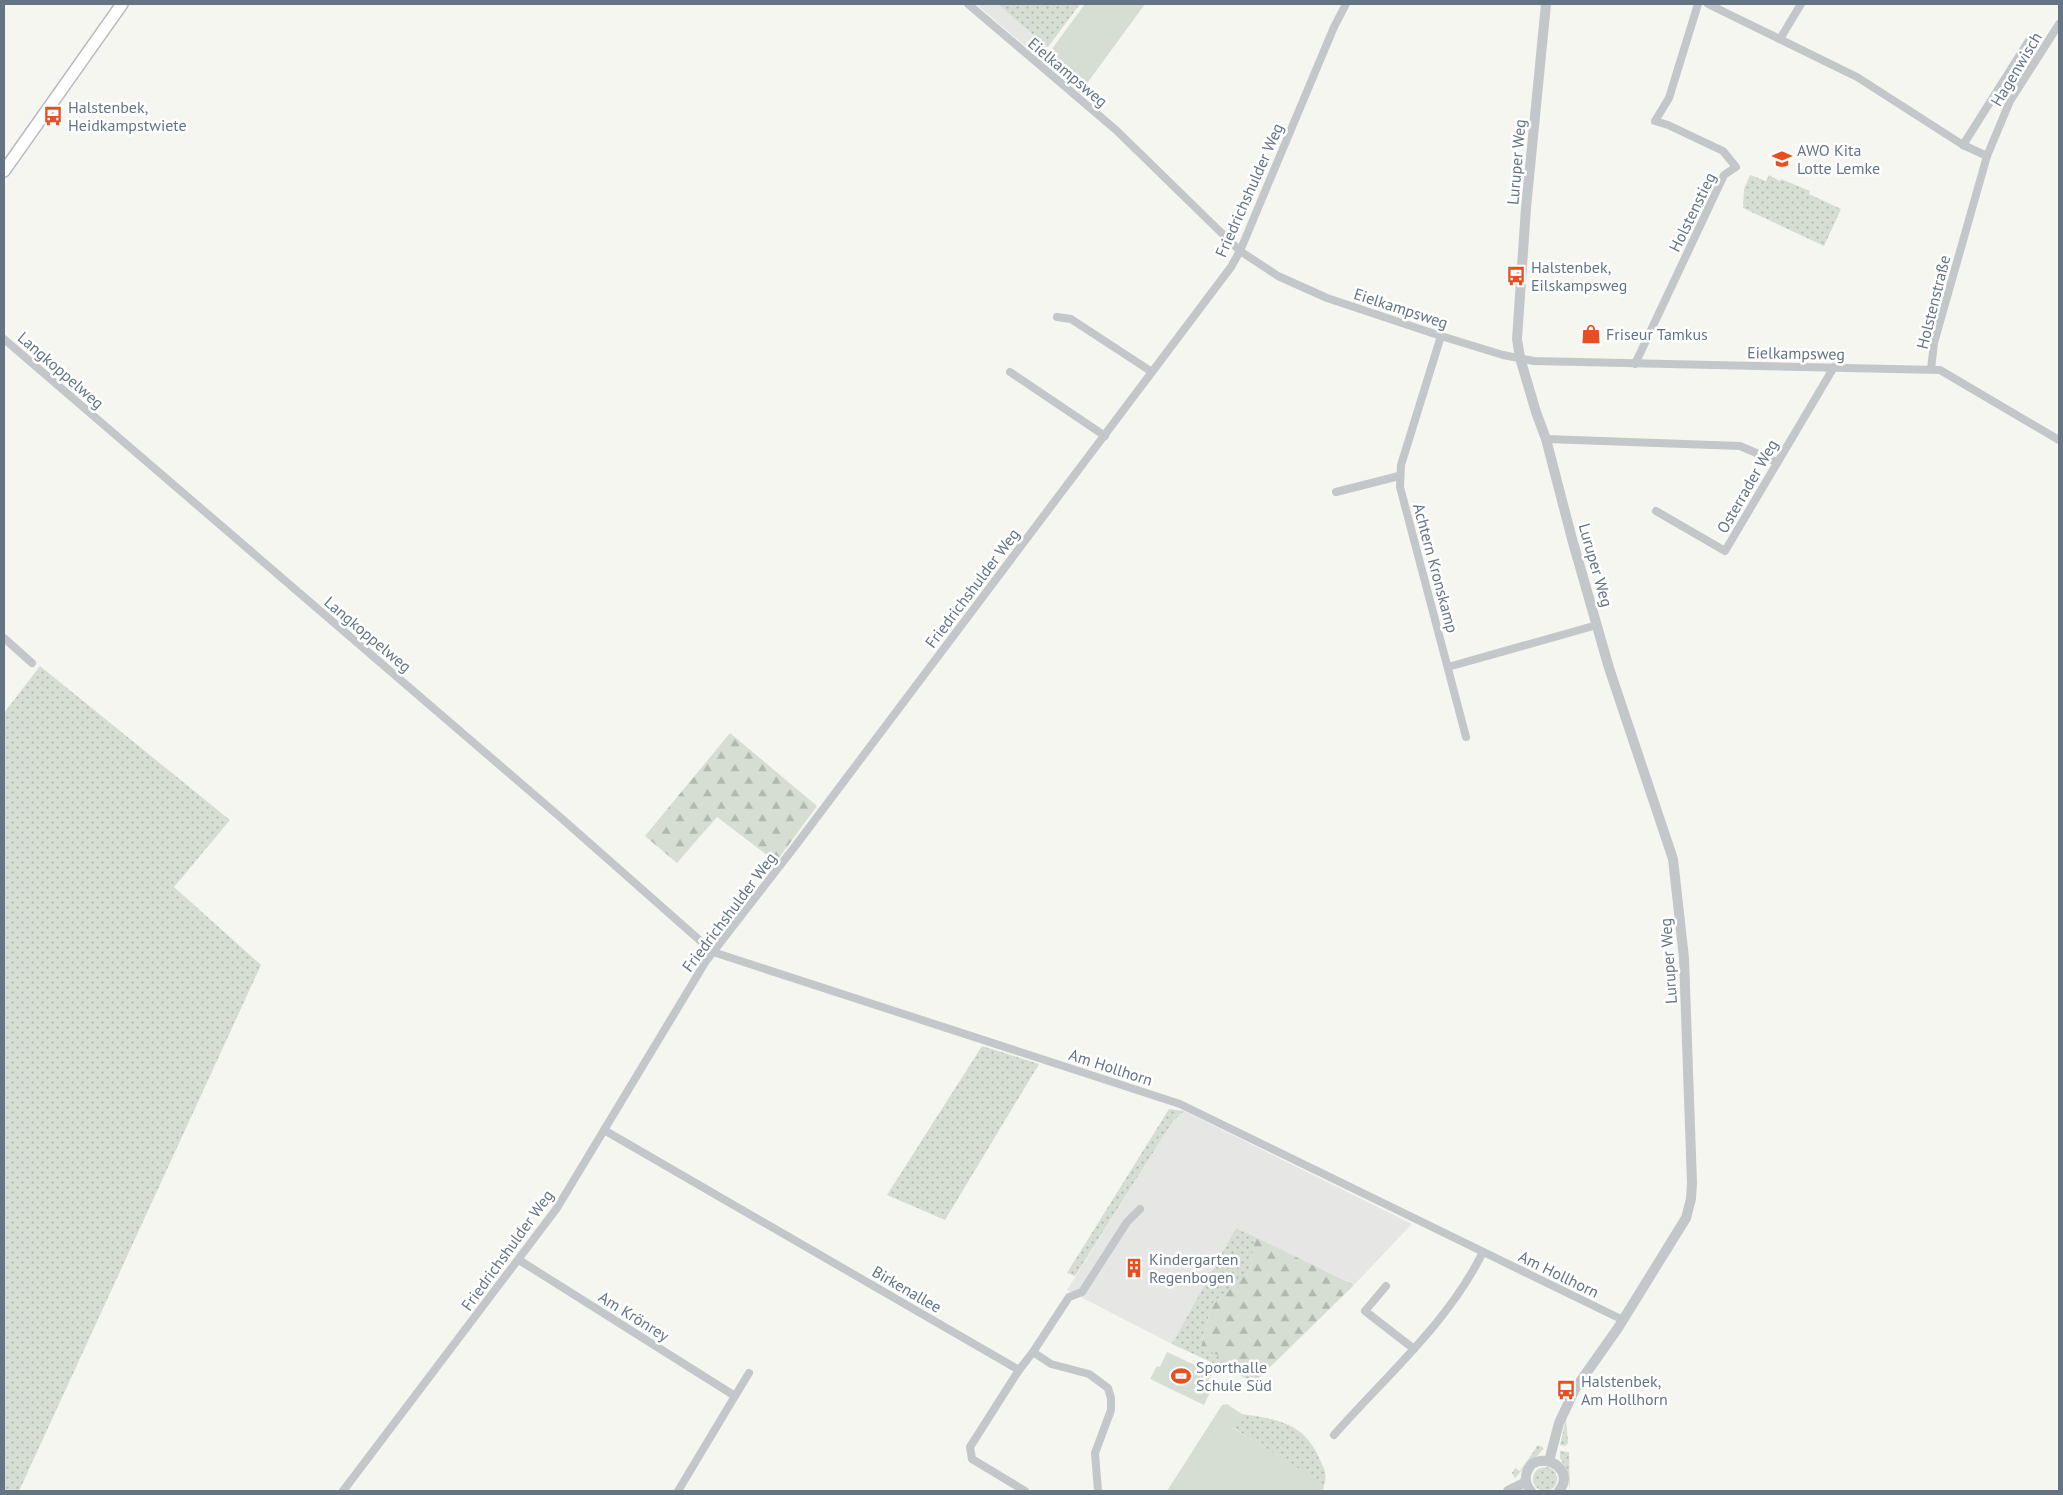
<svg xmlns="http://www.w3.org/2000/svg" width="2063" height="1495" font-family="'PT Sans',sans-serif">
<defs>
<pattern id="grass-dots" width="8" height="8" patternUnits="userSpaceOnUse" patternTransform="scale(1.25)"><rect width="8" height="8" fill="#d6ddd2"/><path d="M2 2h.1M6 6h.1" fill="none" stroke="#b1b8b0" stroke-width="1.8" stroke-linecap="round"/></pattern>
<pattern id="forest-firs" width="22" height="20" patternUnits="userSpaceOnUse" patternTransform="scale(1.25)"><rect width="22" height="20" fill="#d6ddd2"/><path d="M5 1l3.5 6h-7zM16 11l3.5 6h-7z" fill="#b1b8b0"/></pattern>
</defs>
<rect width="100%" height="100%" fill="#f6f6f1"/>
<g fill="#e6e7e5">
<path d="M976,4h104l-41,54z"/>
<path d="M1184,1111l228,113 -58,61 -118,-57 -64,116 -105,-54 106,-169z"/>
</g>
<g fill="url(#grass-dots)">
<path d="M1002,4h78l-32,43 -48,-41z"/>
<path d="M1750,175l16,6 3,-6 11,6 1,-2 29,12 -1,3 32,15 -17,37 -81,-38 1,-19z"/>
<path d="M40,666l190,154 -56,67 87,78 -242,526h-15v-778z"/>
<path d="M982,1046l57,18 -94,156 -58,-25z"/>
<path d="M1169,1109l15,2 -11,10 -98,155 -8,-3z"/>
<path d="M1236,1228l19,9 -5,34 -38,33 -11,42 60,30 -7,6 -82,-38z"/>
<path d="M1242,1414c35,5 63,9 78,46 4,8 8,16 4,25l-92,-58z"/>
<path d="M1566,1419l2,24 -3,3 -5,-1z"/>
<path d="M1538,1445l6,3 -6,7 -8,6 -15,17 -3,-5 3,-5 5,3z"/>
<path d="M1560,1451l9,1 1,39 -3,-20 -7,-13z"/>
<circle cx="1545" cy="1479" r="12"/>
</g>
<g fill="url(#forest-firs)">
<path d="M730,733l87,73 -41,56 -59,-45 -40,46 -32,-27z"/>
<path d="M1255,1237l99,48 -93,91 -60,-29 11,-43 38,-33z"/>
</g>
<g fill="#d6ddd2">
<path d="M1085,4h60l-65,89 -37,-32z"/>
<path d="M1167,1352l45,21 -6,12 6,3 -8,17 -54,-26 7,-13 3,1z"/>
<path d="M1227,1404l15,10 -9,14 89,55 2,2 -1,6h-156l55,-86z"/>
</g>
<g fill="none" stroke-linecap="round" stroke-linejoin="round">
<defs>
<path id="secondary" d="M4,171l118,-167"/>
</defs>
<use href="#secondary" stroke="#b5babf" stroke-width="14"/>
<g stroke="#c3c7ca" stroke-width="8">
<path d="M968,4l148,126 124,121 38,25 49,22 114,38 62,19 31,6 406,9 119,70"/>
<path d="M1708,4l149,73 106,68 24,11"/>
<path d="M1780,39l21,-35"/>
<path d="M1963,145l67,-106"/>
<path d="M1057,317l14,2 81,53"/>
<path d="M1441,336l-40,129 -1,22 66,250"/>
<path d="M4,339l556,478 153,135 467,152 443,216"/>
<path d="M1635,364l89,-189 12,-8 -13,-16 -55,-26 -13,-4 14,-23 29,-94"/>
<path d="M1931,369l3,-26 53,-187 23,-55 49,-77"/>
<path d="M1010,372l95,64"/>
<path d="M1546,439l194,7 37,16"/>
<path d="M1336,492l63,-16"/>
<path d="M1656,511l69,40 109,-184"/>
<path d="M4,638l28,25"/>
<path d="M1448,667l149,-42"/>
<path d="M604,1130l415,240 14,-18 36,-55 13,-5 45,-70 13,-13"/>
<path d="M519,1260l216,136 -57,95"/>
<path d="M1386,1286l-21,25 49,38"/>
<path d="M1033,1352l18,12 38,10 19,14 3,10v12l-16,43 3,38"/>
<path d="M1019,1370l-49,77 2,12 53,32"/>
<path d="M735,1396l14,-23"/>
<path d="M1334,1435c52,-59 114,-112 149,-183"/>
<path d="M343,1491l214,-283 149,-247 90,-116 435,-578 9,-16 94,-224 12,-23"/>
</g>
<g stroke="#c3c7ca" stroke-width="10">
<path d="M1546,4l-20,204 -9,131 3,19 16,54 10,27 26,100 37,129 64,191 11,99 8,225 -1,16 -5,19 -68,110 -43,61 -16,34 -10,38"/>
<path d="M1508,1491l18,-9"/>
<path d="M1531,1491c-8,-9 -6,-19 1,-27 19,-11 42,9 27,27"/>
</g>
<use href="#secondary" stroke="#fff" stroke-width="11"/>
</g>
<defs>
<symbol id="bus-bare" viewBox="-9 -9 18 18"><path d="M-5-6H5V4H4V6H2V4H-2V6H-4V4H-5ZM-3.5-4V0h7V-4ZM-3.5 1.2v1.5H-2V1.2ZM2 1.2v1.5H3.5V1.2Z" fill="#e94e1e" stroke="#fff" stroke-width="2.5" paint-order="stroke"/></symbol>
<symbol id="school-bare" viewBox="-9 -9 18 18"><path d="M0-5L7-2L0 1L-7-2ZM-4 1L0 2.5L4 1V4Q0 6-4 4Z" fill="#e94e1e" stroke="#fff" stroke-width="2.5" paint-order="stroke"/></symbol>
<symbol id="shop-bare" viewBox="-9 -9 18 18"><path d="M-5-2.5h2.3a2.7 3.5 0 0 1 5.4 0H5L5.5 6h-11ZM-1.5-2.5h3a1.5 2.3 0 0 0-3 0Z" fill="#e94e1e" stroke="#fff" stroke-width="2.5" paint-order="stroke"/></symbol>
<symbol id="building-bare" viewBox="-9 -9 18 18"><path d="M-4-6H4V6H1V3H-1V6H-4ZM-2.5-4.3h1.7v1.8h-1.7ZM.8-4.3h1.7v1.8H.8ZM-2.5-1h1.7V.8h-1.7ZM.8-1h1.7V.8H.8Z" fill="#e94e1e" stroke="#fff" stroke-width="2.5" paint-order="stroke"/></symbol>
<symbol id="stadium-bare" viewBox="-9 -9 18 18"><path d="M0-5a6.5 5 0 1 0 0 10a6.5 5 0 1 0 0-10ZM-3.5-1.8h7v3.6h-7Z" fill="#e94e1e" stroke="#fff" stroke-width="2.5" paint-order="stroke"/></symbol>
</defs>
<g fill-rule="evenodd">
<use href="#bus-bare" x="39" y="102" width="28" height="28"/>
<use href="#school-bare" x="1768" y="145" width="28" height="28"/>
<use href="#bus-bare" x="1502" y="262" width="28" height="28"/>
<use href="#shop-bare" x="1577" y="320" width="28" height="28"/>
<use href="#building-bare" x="1120" y="1254" width="28" height="28"/>
<use href="#stadium-bare" x="1167" y="1362" width="28" height="28"/>
<use href="#bus-bare" x="1552" y="1376" width="28" height="28"/>
</g>
<g text-anchor="middle" dominant-baseline="central" stroke-width="5" stroke-linejoin="round" paint-order="stroke">
<g font-size="16" fill="#637584" stroke="#fff">
<text transform="translate(2016 69) rotate(-59)">Hagenwisch</text>
<text transform="translate(1068 72) rotate(40)">Eielkampsweg</text>
<text transform="translate(1516 162) rotate(-85)">Luruper Weg</text>
<text transform="translate(1249 190) rotate(-66)">Friedrichshulder Weg</text>
<text transform="translate(1692 212) rotate(-64)">Holstenstieg</text>
<text transform="translate(1933 302) rotate(-76)">Holstenstraße</text>
<text transform="translate(1401 308) rotate(18)">Eielkampsweg</text>
<text transform="translate(1796 353) rotate(1)">Eielkampsweg</text>
<text transform="translate(61 370) rotate(41)">Langkoppelweg</text>
<text transform="translate(1747 486) rotate(-60)">Osterrader Weg</text>
<text transform="translate(1596 565) rotate(74)">Luruper Weg</text>
<text transform="translate(1436 568) rotate(75)">Achtern Kronskamp</text>
<text transform="translate(972 588) rotate(-53)">Friedrichshulder Weg</text>
<text transform="translate(368 634) rotate(40)">Langkoppelweg</text>
<text transform="translate(729 912) rotate(-53)">Friedrichshulder Weg</text>
<text transform="translate(1668 961) rotate(-94)">Luruper Weg</text>
<text transform="translate(1111 1067) rotate(18)">Am Hollhorn</text>
<text transform="translate(507 1250) rotate(-54)">Friedrichshulder Weg</text>
<text transform="translate(1559 1274) rotate(26)">Am Hollhorn</text>
<text transform="translate(907 1289) rotate(30)">Birkenallee</text>
<text transform="translate(634 1316) rotate(32)">Am Krönrey</text>
</g>
<g font-size="16" fill="#637584" stroke="#fff" text-anchor="start">
<text x="68" y="107">Halstenbek,<tspan x="68" dy="18">Heidkampstwiete</tspan></text>
<text x="1797" y="150">AWO Kita<tspan x="1797" dy="18">Lotte Lemke</tspan></text>
<text x="1531" y="267">Halstenbek,<tspan x="1531" dy="18">Eilskampsweg</tspan></text>
<text x="1606" y="334">Friseur Tamkus</text>
<text x="1149" y="1259">Kindergarten<tspan x="1149" dy="18">Regenbogen</tspan></text>
<text x="1196" y="1367">Sporthalle<tspan x="1196" dy="18">Schule Süd</tspan></text>
<text x="1581" y="1381">Halstenbek,<tspan x="1581" dy="18">Am Hollhorn</tspan></text>
</g>
</g>
<rect width="2063" height="1495" fill="none" stroke="#637584" stroke-width="10"/>
</svg>
